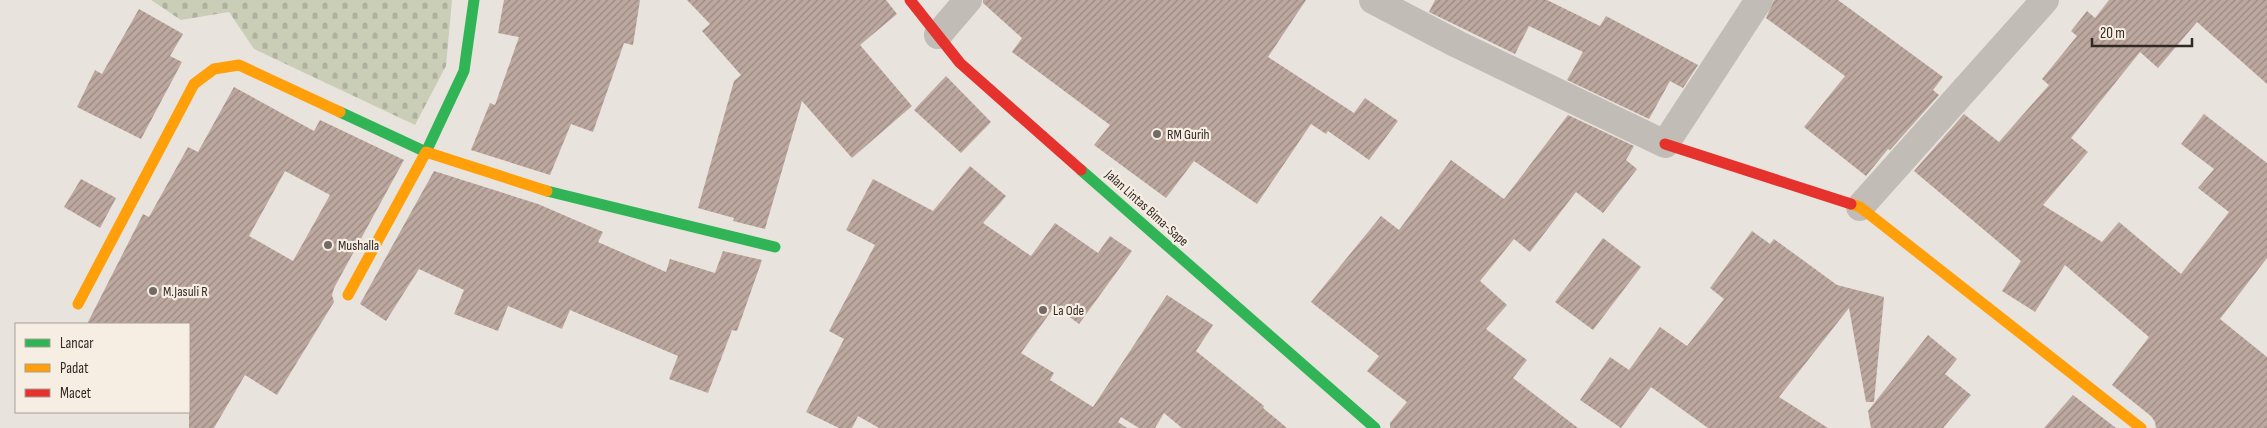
<svg xmlns="http://www.w3.org/2000/svg" width="2267" height="428" font-family="'Sofia Sans Condensed',sans-serif">
<defs>
<pattern id="cemetery-stones" width="16" height="16" patternUnits="userSpaceOnUse" patternTransform="scale(1.25)"><rect width="16" height="16" fill="#caceb7"/><path d="M2 7V4a2 2 0 0 1 4 0v3zM10 15v-3a2 2 0 0 1 4 0v3z" fill="#aeb19d"/></pattern>
<pattern id="building-hatch" width="6" height="6" patternUnits="userSpaceOnUse" patternTransform="scale(1.25)"><rect width="6" height="6" fill="#bca89f"/><path d="M-1 1l2-2M0 6l6-6M5 7l2-2" fill="none" stroke="#998981"/></pattern>
</defs>
<rect width="100%" height="100%" fill="#e9e3dd"/>
<path fill="url(#cemetery-stones)" d="M151,0h301l-6,66 -31,59 -161,-76 -25,-37 -48,8z"/>
<g fill="url(#building-hatch)" fill-rule="evenodd">
<path d="M504,0h136l-7,45 -9,-2 -31,89 -22,-8 -21,51 -79,-25 19,-47 5,2 24,-68 -21,-4z"/>
<path d="M687,0h199l11,14 -37,31 52,61 -60,52 -50,-57 -37,128 -32,-8 1,-3 -36,-10 36,-127 7,-6 -39,-44 8,-7z"/>
<path d="M983,0h323l-38,57 86,56 11,-15 33,23 -29,39 -41,-29 -2,3 -15,-10 -54,80 -63,-43 -28,37 -72,-53 16,-20 -98,-73 10,-14 -39,-35z"/>
<path d="M1435,0h112l53,26 6,-10 92,49 -15,23 -13,-7 -21,38 -82,-39 16,-28 -54,-26 -14,28 -86,-42z"/>
<path d="M1774,0h64l105,77 -10,13 6,5 -49,55 -2,-1 -22,27 -62,-49 41,-51 -79,-58z"/>
<path d="M2109,0h158v84l-70,-62 -39,46 -18,-16 -69,86 17,14 -45,53 59,37 17,-20 62,52 48,-62 -31,-24 16,-19 -33,-25 23,-30 63,49v95l-47,61 47,38v71h-111l-1,-6 -4,-6 -39,-31 37,-48 -84,-72 -30,47 -33,-21 19,-30 -107,-90 50,-57 35,28 50,-57 -7,-6 35,-43 -6,-5 16,-20 8,7z"/>
<path d="M139,9l44,25 -13,22 12,6 -41,77 -64,-32 18,-37 7,4z"/>
<path d="M946,76l45,46 -30,31 -47,-43z"/>
<path d="M234,87l80,44 6,-11 84,40 -70,128 -2,7 2,7 -57,93 -32,-20 -31,53h-25v-104h-102l56,-110 6,3 39,-70 10,5zM285,171l45,24 -37,66 -44,-25z"/>
<path d="M1568,115l66,31 -8,14 11,9 -34,44 -27,-21 -46,60 -16,-13 -34,42 27,24 -21,24 41,31 -14,18 65,50h-188v-5l17,-21 -40,-31 12,-15 -68,-54 70,-86 18,14 52,-70 53,39z"/>
<path d="M970,166l36,30 -23,27 48,33 24,-33 43,30 12,-17 22,15 -53,73 -24,-18 -34,47 33,20 -4,7 43,27 74,-112 46,30 -17,26 68,55 -1,2 24,20h-105l-18,-15 -9,15h-16l-18,-11 -3,5 9,6h-248l-21,-12 -6,12h-13l-33,-16 38,-73 -15,-8 46,-86 -29,-15 27,-51 60,32z"/>
<path d="M434,171l104,33 65,28 -5,10 68,30 4,-13 45,14 8,-22 39,9 -25,71 -5,-1 -24,63 -39,-14 9,-23 -108,-46 -8,19 -54,-23 -10,25 -44,-17 10,-24 -45,-21 -33,52 -26,-17z"/>
<path d="M81,179l35,19 -16,30 -36,-21z"/>
<path d="M1752,231l18,13 4,-5 63,46 47,12 -10,105h-8l-17,-94 -70,89 49,31h-120l-57,-41 -30,41 -41,-28 30,-43 19,13 31,-43 27,19 37,-47 -14,-11z"/>
<path d="M1603,238l38,29 -48,63 -38,-28z"/>
<path d="M1928,335l29,24 -12,15 26,21 -28,33h-72l-3,-17z"/>
<path d="M2073,395l43,33h-72z"/>
</g>
<g fill="none" stroke-linecap="round" stroke-linejoin="round">
<g stroke="#c2bcb6" stroke-width="28">
<path d="M1373,0l84,44 208,100 94,-144"/>
<path d="M938,35l30,-35"/>
<path d="M1860,207l185,-207"/>
</g>
<g stroke="#30b455" stroke-width="11">
<path d="M340,112l86,40 38,-81 10,-71"/>
<path d="M1081,170l294,258"/>
<path d="M547,191l228,56"/>
</g>
<g stroke="#ff9f0a" stroke-width="11">
<path d="M1851,204l9,3 281,221"/>
<path d="M348,295l78,-143 121,39"/>
<path d="M78,304l116,-220 20,-15 25,-4 101,47"/>
</g>
<g stroke="#e5322d" stroke-width="11">
<path d="M910,0l50,63 121,107"/>
<path d="M1665,144l186,60"/>
</g>
</g>
<g fill="#726a65" stroke="#f7eee3" stroke-width="2">
<circle cx="1157" cy="134" r="5"/>
<circle cx="328" cy="245" r="5"/>
<circle cx="153" cy="291" r="5"/>
<circle cx="1043" cy="310" r="5"/>
</g>
<g text-anchor="middle" dominant-baseline="central" stroke-width="4.5" stroke-linejoin="round" paint-order="stroke">
<g font-size="14" fill="#322925" stroke="#f7eee3" text-anchor="start">
<text x="1167" y="134">RM Gurih</text>
<text x="338" y="245">Mushalla</text>
<text x="163" y="291">M.Jasuli R</text>
<text x="1053" y="310">La Ode</text>
</g>
<g font-size="14" fill="#322925" stroke="#f7eee3">
<text transform="translate(1147 208) rotate(42)">Jalan Lintas Bima-Sape</text>
</g>
</g>
<rect x="15" y="323" width="175" height="90" fill="#f7eee3" stroke="#a89f97"/>
<rect x="25" y="339" width="25" height="8" fill="#30b455" stroke="#a89f97"/>
<text x="60" y="348" font-size="15" fill="#322925">Lancar</text>
<rect x="25" y="364" width="25" height="8" fill="#ff9f0a" stroke="#a89f97"/>
<text x="60" y="373" font-size="15" fill="#322925">Padat</text>
<rect x="25" y="389" width="25" height="8" fill="#e5322d" stroke="#a89f97"/>
<text x="60" y="398" font-size="15" fill="#322925">Macet</text>
<path d="M2092 38v8h100v-8" fill="none" stroke="#322925" stroke-width="2.5"/>
<text x="2100" y="38" font-size="15" fill="#322925" stroke="#f7eee3" stroke-width="4" paint-order="stroke">20 m</text>
</svg>
